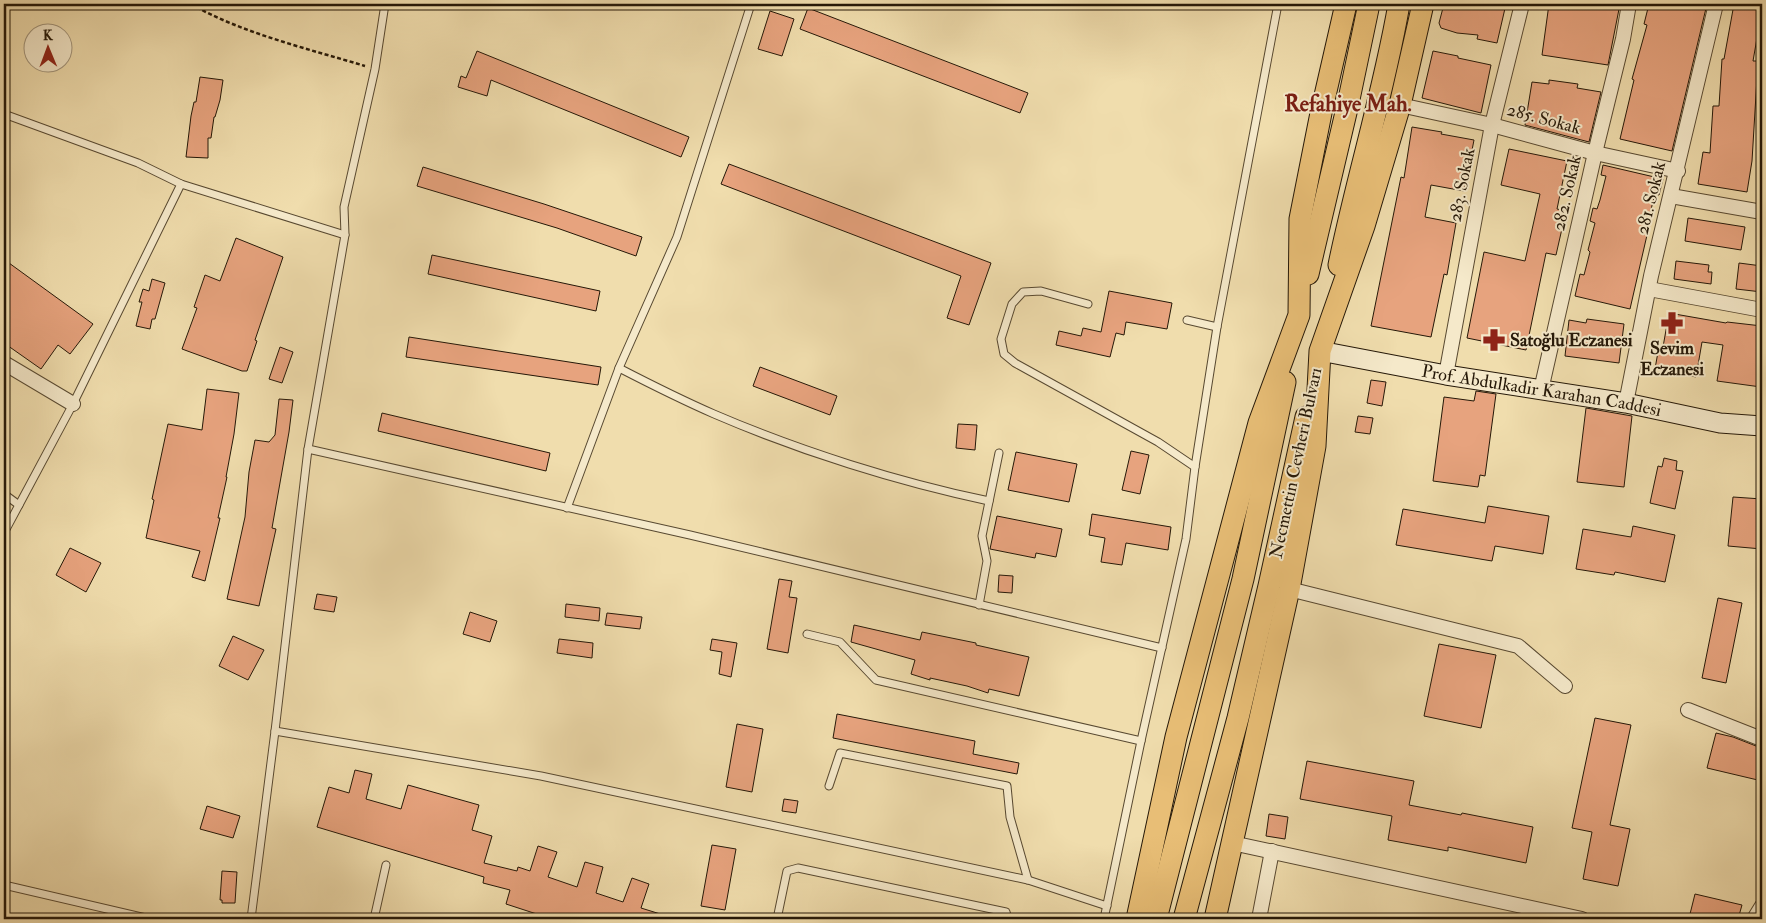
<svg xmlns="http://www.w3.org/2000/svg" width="1766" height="923" font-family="'IM FELL Double Pica',serif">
<rect width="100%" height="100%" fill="#f0ddad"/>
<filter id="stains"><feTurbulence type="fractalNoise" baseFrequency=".004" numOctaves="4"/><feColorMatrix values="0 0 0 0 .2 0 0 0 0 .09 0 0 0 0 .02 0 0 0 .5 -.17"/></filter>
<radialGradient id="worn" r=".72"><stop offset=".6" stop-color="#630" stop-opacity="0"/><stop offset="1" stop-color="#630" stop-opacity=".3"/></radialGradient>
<g fill="#e7a37e" stroke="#251808">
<path d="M1444,4h62l-9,39 -20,-4 1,-4 -21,-2 -16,-5 -2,-5z"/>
<path d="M1549,4l17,3 1,-3h53l-12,61 -66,-10z"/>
<path d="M1649,4h58l-35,147 -52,-12 14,-59 -2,-1 15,-54 -3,-1z"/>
<path d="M1734,4l28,2v33l-5,-1 -4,23h5l-6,100 -5,31 -49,-8 5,-32 7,1 3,-47h6l3,-47h2z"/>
<path d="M808,8l220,85 -8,20 -220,-84z"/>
<path d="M770,11l24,8 -12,37 -24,-7z"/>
<path d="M477,51l212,86 -8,20 -190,-77 -4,16 -29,-9 3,-11 5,2z"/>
<path d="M1433,51l25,5v2l33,7 -10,48 -59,-15z"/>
<path d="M200,77l23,3 -3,20 -5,17h-1l-3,21h-3v20l-22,-1 5,-41 3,-14h2z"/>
<path d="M1549,80l29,4 -1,4 24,4 -12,50 -64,-17 7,-43 17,2z"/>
<path d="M1412,127l30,5 -1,2 33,6 -10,51 -33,-6 -6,32 31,6 -9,52 -3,-1 -13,63 -60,-11 30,-149 3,1z"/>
<path d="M1509,149l58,12 -10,48 9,2 -10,44 -10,-2 -20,97 -59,-12 17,-86 41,9 15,-67 -39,-9z"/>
<path d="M729,164l262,99 -22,62 -22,-7 14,-42 -240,-92z"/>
<path d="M1603,165l60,14 -4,16 -4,-1 -7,27 2,1 -20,87 -55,-13 5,-22 4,1 6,-23 -2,-2 7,-27 -5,-2 3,-13 4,1 3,-9 6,-24 -5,-1z"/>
<path d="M423,167l121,37 98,33 -6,19 -79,-28 -140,-42z"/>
<path d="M1688,218l57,9 -4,23 -56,-9z"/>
<path d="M236,238l47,19 -28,83 2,1 -10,30h-5l-60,-22 15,-41 -3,-1 11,-32 15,6z"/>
<path d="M432,255l168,36 -4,20 -168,-37z"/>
<path d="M1676,261l33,4 -1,7h4l-1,12 -37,-5z"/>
<path d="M9,263l84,61 -23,30 -12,-9 -17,24 -37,-26v-73z"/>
<path d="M1739,263l23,3v26l-26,-3z"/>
<path d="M152,279l13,4 -10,36h-3l-2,10 -14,-3 6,-24h-3l4,-13 6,2z"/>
<path d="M1109,291l63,12 -5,26 -41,-7 -2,13 -8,-2 -6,24 -54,-12 3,-14 22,5 2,-8 18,4z"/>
<path d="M1669,313l57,10 1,-1 35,4 -1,61 -44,-6 6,-36 -21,-3 -6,35 -41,-8 4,-23 4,1z"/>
<path d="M1587,319l37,5 -5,39 -54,-7 4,-36 17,3z"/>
<path d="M409,337l192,30 -3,18 -192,-28z"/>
<path d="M280,347l13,5 -11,31 -13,-4z"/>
<path d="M760,367l77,29 -7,19 -77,-29z"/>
<path d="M1371,380l15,2 -4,24 -15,-3z"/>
<path d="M207,389l32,4 -5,41 -8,43h1l-9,41h2l-15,63 -13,-4 8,-26 -54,-13 8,-38 -2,-1 16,-75 34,6z"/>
<path d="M1476,391l20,3 -11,82 -5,-1 -2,12 -45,-6 11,-84 30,4z"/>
<path d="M279,399l14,1 -4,32 -17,96 4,1 -17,77 -32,-7 18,-82 4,-45 6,-32 14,2 6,-7z"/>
<path d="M1586,408l46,8 -8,71 -47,-5z"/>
<path d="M382,413l168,40 -4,18 -168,-40z"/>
<path d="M1358,416l15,2 -3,16 -15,-2z"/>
<path d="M958,424l19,1 -2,25 -19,-2z"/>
<path d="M1131,451l18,4 -9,39 -18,-4z"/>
<path d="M1016,452l61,12 -8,38 -61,-12z"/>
<path d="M1664,458l13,3 -1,9 7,1 -8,38 -25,-6 8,-37 4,1z"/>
<path d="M1733,497l29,2v50l-34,-3z"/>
<path d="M1488,506l61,10 -6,38 -48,-8 -3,15 -96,-16 7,-36 82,14z"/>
<path d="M1092,514l79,13 -3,23 -42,-7 -4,22 -21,-3 4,-24 -16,-3z"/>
<path d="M997,516l65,13 -6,28 -20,-4 -1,5 -45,-9z"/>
<path d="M1633,526l42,9 -10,47 -50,-10 -1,3 -38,-6 7,-40 48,8z"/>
<path d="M70,548l31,15 -15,29 -30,-17z"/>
<path d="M999,575l14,1 -1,17 -14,-1z"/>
<path d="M779,579l13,2 -3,16 8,1 -9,55 -21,-4z"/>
<path d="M317,594l20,3 -3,15 -20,-3z"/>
<path d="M1718,598l24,5 -16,80 -24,-5z"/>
<path d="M566,604l34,4 -1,13 -34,-4z"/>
<path d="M470,612l27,9 -7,21 -27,-8z"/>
<path d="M607,613l35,4 -2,12 -35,-4z"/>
<path d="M854,625l66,15 2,-8 54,11v2l53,12 -10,39 -30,-7 -1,4 -21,-7 -37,-8v2l-19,-6 4,-14 -64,-18z"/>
<path d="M233,636l31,14 -16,30 -29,-14z"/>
<path d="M559,639l34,4 -1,15 -35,-5z"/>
<path d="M712,639l25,4 -6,34 -12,-3 3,-22 -12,-2z"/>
<path d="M1439,644l57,11 -15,73 -57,-12z"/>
<path d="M837,714l138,27 -2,13 46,9 -2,11 -184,-36z"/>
<path d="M1595,718l36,7 -21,100 20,4 -12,57 -35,-7 9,-47 -20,-4z"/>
<path d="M737,724l26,5 -11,63 -26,-5z"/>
<path d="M1716,733l17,4 23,9h6v35l-55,-13z"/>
<path d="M1307,761l107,20 -5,24 52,10 1,-2 71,14 -7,36 -78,-16v4l-60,-11 4,-24 -92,-17z"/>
<path d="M355,770l17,4 -6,25 35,10 7,-24 71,20 -7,25 20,6 -8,27 33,8 1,-4 12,4 8,-25 19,6 -9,25 29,10 8,-25 18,5 -7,26 27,9 9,-24 17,6 -8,24 29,9v2h-118l-46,-15 4,-14 -27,-7 1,-6 -167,-50 12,-40 20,6z"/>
<path d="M784,799l14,2 -2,12 -14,-2z"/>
<path d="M207,806l33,10 -7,22 -33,-9z"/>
<path d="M1269,814l19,3 -3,22 -19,-3z"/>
<path d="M712,845l24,4 -11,61 -24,-4z"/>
<path d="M222,871l15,1 -2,31h-13v-3h-2z"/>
<path d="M1695,894l47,11 -4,14h-26l-22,-5z"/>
</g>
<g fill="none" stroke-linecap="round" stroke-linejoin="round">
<defs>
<g id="service">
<path d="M4,114l134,49 43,21 164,51"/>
<path d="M1088,304l-47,-13 -18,1 -11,12 -11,35 3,15 11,9 143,79 37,25"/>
<path d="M1187,320l30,7"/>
<path d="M619,368c31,16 63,32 95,46 86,37 184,68 275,87"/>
<path d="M308,449l382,86 472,113"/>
<path d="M4,494l15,11"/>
<path d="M567,508l52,-140 58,-131 74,-233"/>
<path d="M4,533l69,-129 108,-220"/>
<path d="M979,605l8,-44 -5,-25 17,-83"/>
<path d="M807,634l33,8 36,38 265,61"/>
<path d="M275,731l266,45 487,104 79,26"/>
<path d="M829,786l11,-33 167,33 3,31 18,63"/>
<path d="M4,885l146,34"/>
<path d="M251,919l24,-188 33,-282 37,-214 -1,-28 31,-138 10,-65"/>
<path d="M374,919l12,-54"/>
<path d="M777,919l10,-48 11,-3 208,44 2,7"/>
<path d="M1104,919l37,-178 45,-202 9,-72 22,-140 61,-323"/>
</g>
<g id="minor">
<path d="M1400,105l92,20 103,28 83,18"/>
<path d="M1671,196l91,16"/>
<path d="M1649,289l113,21"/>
<path d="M4,363l69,41"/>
<path d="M1446,375l46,-250 30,-121"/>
<path d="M1541,390l54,-237 28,-114 6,-35"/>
<path d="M1626,403l25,-127 65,-272"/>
<path d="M1289,589l229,57 47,40"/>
<path d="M1688,710l71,28 3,-4"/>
<path d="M1232,843l350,76"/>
<path d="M1259,919l13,-68"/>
<path d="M1754,919l8,-13"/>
</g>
<g id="secondary">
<path id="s1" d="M1320,351l126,24 180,28 94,20 42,3"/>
</g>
<g id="primary">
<path d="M1339,265c18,-88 45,-173 60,-261"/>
<path d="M1308,274l40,-170 21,-100"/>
<path d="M1137,919l39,-182 83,-314 40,-108 1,-96 21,-106 25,-109"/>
<path d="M1156,919l87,-340 42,-197"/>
<path d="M1184,919l54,-201 31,-132 37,-169"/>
<path d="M1215,919l74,-330 26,-143 5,-95 44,-125 36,-121 23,-101"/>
</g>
</defs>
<use href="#service" stroke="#584931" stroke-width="9"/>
<use href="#minor" stroke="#584931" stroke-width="16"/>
<use href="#secondary" stroke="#251808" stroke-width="21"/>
<use href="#primary" stroke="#251808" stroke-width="23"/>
<path stroke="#251808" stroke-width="2.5" stroke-dasharray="4 2.5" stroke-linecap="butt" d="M191,4c50,29 118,45 174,62"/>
<use href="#service" stroke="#f5e9ca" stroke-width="7"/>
<use href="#minor" stroke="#f5e9ca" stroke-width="14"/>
<use href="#secondary" stroke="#f5e9ca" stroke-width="19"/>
<use href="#primary" stroke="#e8be76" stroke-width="21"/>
</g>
<defs>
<symbol id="pharmacy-bare" viewBox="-9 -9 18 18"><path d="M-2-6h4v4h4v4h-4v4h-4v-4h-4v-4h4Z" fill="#8f2418" stroke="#f5e9ca" stroke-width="2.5" paint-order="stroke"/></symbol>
</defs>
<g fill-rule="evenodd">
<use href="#pharmacy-bare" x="1656" y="307" width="32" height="32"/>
<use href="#pharmacy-bare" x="1478" y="324" width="32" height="32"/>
</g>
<g text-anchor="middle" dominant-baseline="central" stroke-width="4" stroke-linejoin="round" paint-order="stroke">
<g font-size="18" fill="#251808" stroke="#f5e9ca">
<text transform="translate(1544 119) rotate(15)">285. Sokak</text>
<text transform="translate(1462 185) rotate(-79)">283. Sokak</text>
<text transform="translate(1567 193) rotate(-77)">282. Sokak</text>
<text transform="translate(1651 198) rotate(-76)">281. Sokak</text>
<text stroke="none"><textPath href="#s1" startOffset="225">Prof. Abdulkadir Karahan Caddesi</textPath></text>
<text transform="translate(1296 463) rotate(-78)">Necmettin Cevheri Bulvarı</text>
</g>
<g font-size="18" font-weight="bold" fill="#251808" stroke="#f5e9ca" text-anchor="start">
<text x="1510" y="340">Satoğlu Eczanesi</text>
<text x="1672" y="348" text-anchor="middle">Sevim<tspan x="1672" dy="21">Eczanesi</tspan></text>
</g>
<g font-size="22" font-weight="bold" fill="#7a1f14" stroke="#f5e9ca">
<text x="1348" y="104">Refahiye Mah.</text>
</g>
</g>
<rect width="1766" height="923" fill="none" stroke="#f0ddad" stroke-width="20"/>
<rect x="5" y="5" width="1756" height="913" fill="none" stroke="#251808" stroke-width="2.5"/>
<rect x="10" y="10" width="1746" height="903" fill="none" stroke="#251808"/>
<g transform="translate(48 48) rotate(359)"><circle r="24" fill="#f5e9ca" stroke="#a2957c"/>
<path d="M0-4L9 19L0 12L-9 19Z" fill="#8f2418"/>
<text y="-8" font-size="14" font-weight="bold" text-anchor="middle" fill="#251808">K</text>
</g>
<rect width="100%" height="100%" filter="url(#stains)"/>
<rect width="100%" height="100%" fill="url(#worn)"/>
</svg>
